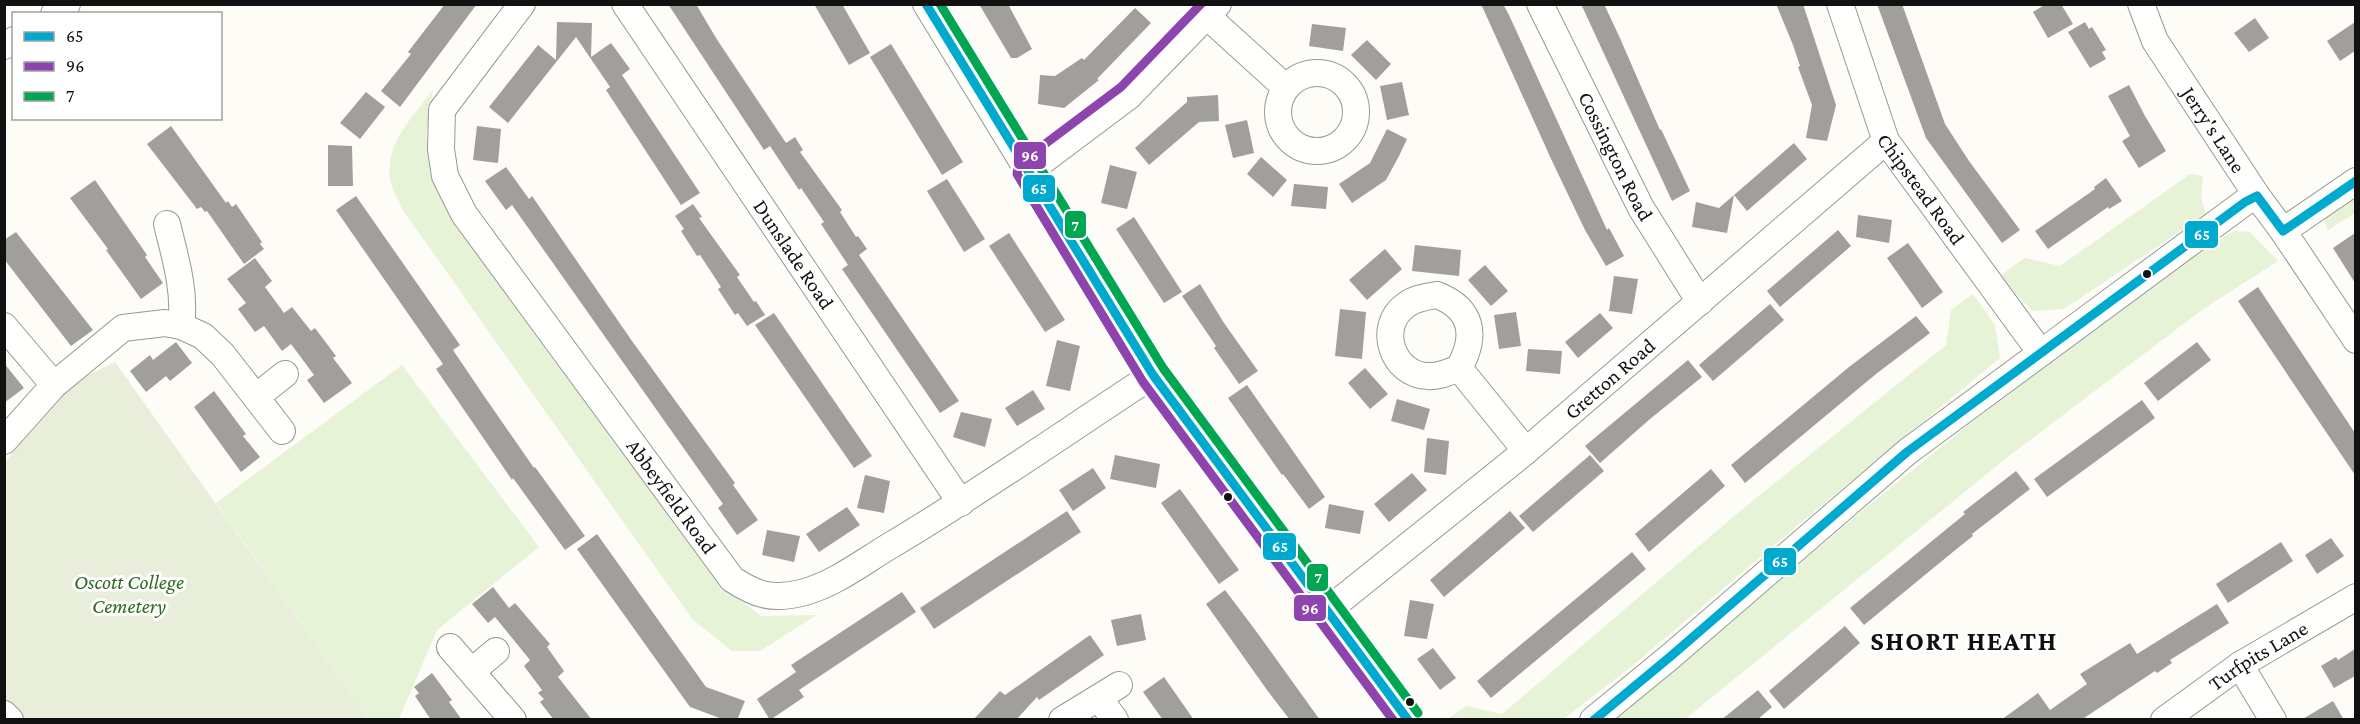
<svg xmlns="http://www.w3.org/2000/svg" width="2360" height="724" font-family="'Crimson Pro',serif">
<rect width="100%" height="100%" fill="#fdfcf7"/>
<g fill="#e7f3d7">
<path d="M433,90l-7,45 11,56 284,395 40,30 56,-1 -57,36h-28l-40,-32 -290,-410c-4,-10 -11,-21 -12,-31 -5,-34 24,-63 43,-88z"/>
<path d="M2190,174l13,2 -2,21 5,17 -142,95 -31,2 -35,-34 27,-19 35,8z"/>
<path d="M2355,193v20l-27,17 -5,-13z"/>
<path d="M2234,231l16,1 28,29 -76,49 -193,146 -324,263h-70l252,-212 104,-84 227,-170z"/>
<path d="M1973,294l22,31 5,33 -201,166 -162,138 -73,57h-117l20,-13 35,8 238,-203 206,-166 5,-35z"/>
<path d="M402,365l137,182 -102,83 -38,89h-30l-153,-216z"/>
</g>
<path fill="#e9eedb" d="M115,362l254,357h-364l-1,-255 58,-76z"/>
<g fill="#a19f9c">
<path d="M445,4h32l-77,103 -19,-16 30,-37 -3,-2z"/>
<path d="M668,4h28l20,34 70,105 9,-6 8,13 -3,2 42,58 -2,2 16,25 2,-1 9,13 -8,6 100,146 -19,12 -98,-144 6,-4 -27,-41 3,-2 -23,-34 -2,2 -29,-44 -6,4z"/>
<path d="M814,4h28l28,49 -21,12z"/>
<path d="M979,4h29l24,45 -15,9h-6z"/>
<path d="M1481,4h22l6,11 98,215 2,-2 15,28 -18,10 -21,-36 -33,-69z"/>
<path d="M1581,4h23l15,32 41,94 1,-1 29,62 -18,10z"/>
<path d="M1776,4h27l33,101 -9,36 -21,-3 6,-33 -14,-38 2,-1 -7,-21z"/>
<path d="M1877,4h25l43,120 24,37 51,69 -18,13 -76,-105z"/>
<path d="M2046,4h15l12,20 -25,14 -15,-26z"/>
<path d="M1135,8l16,15 -54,56 2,1 -35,28 -26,-4 2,-29 15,1 27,-18 2,2z"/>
<path d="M2255,18l14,20 -20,14 -15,-19z"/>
<path d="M557,22l35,1 -1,34 20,-14 19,26 -8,6 78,118 -19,12 -75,-115 4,-3 -34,-50 -68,86 -19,-16 49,-62 18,15z"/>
<path d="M2085,22l4,7 3,-2 14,23 -4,2 4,7 -16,9 -22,-36z"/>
<path d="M2355,22v29l-15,10 -13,-20z"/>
<path d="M1312,24l34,4 -3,23 -34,-5z"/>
<path d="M1367,40l24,24 -15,16 -25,-25z"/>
<path d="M891,44l72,118 -21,13 -72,-118z"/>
<path d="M1402,82l7,33 -22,5 -7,-34z"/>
<path d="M2129,85l16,31 21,35 -27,17 -17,-27 8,-5 -22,-40z"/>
<path d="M366,92l19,15 -25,32 -20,-16z"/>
<path d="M1218,95l1,26 -20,1 -50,43 -14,-17 52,-46v-5z"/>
<path d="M1247,120l7,33 -21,5 -8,-33z"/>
<path d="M171,126l55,77 2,-2 4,6 4,-3 26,38 -2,2 4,5 -20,15 -37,-53 -2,1 -4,-5 -4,2 -50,-65z"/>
<path d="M477,126l24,3 -3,34 -25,-3z"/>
<path d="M1387,129l20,10 -8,17 -13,24 -34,23 -13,-19 31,-21z"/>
<path d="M1794,143l13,16 -60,52 -13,-16z"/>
<path d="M328,145l24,1 1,40h-25z"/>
<path d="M1261,157l26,23 -14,17 -26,-23z"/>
<path d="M1110,165l27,7 -10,37 -26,-6z"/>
<path d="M506,167l23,32 3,-3 100,145 103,142 -2,2 25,35 -21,15 -19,-27 5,-4 -211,-299 -6,5 -21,-29z"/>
<path d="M2106,178l16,23 -13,8 -1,-2 -60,42 -13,-18 60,-42 -1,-2z"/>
<path d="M947,179l38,60 -21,13 -37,-61z"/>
<path d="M95,180l52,75 -2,2 18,26 -22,16 -35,-49 2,-1 -38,-51z"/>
<path d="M1294,184l34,3 -2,22 -35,-3z"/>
<path d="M1734,195l-7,38 -35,-6 4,-25 23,6z"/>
<path d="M356,196l104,149 -7,5 29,43 52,75 1,-1 50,69 -20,14 -52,-72 -1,2 -76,-111 7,-5 -107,-154z"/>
<path d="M693,204l9,13 -3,1 41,57 -3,2 17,25 2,-1 9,14 -18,11 -9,-13 -3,2 -17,-26 3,-2 -21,-32 -3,1 -16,-25 3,-2 -9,-13z"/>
<path d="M1858,215l34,5 -3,23 -33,-6z"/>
<path d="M1134,217l48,75 -18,11 -48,-74z"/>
<path d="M1838,230l13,16 -71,61 -13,-16z"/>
<path d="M16,232l77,98 -22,16 -67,-87v-19z"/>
<path d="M1009,233l56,87 -20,12 -56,-86z"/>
<path d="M2355,233v50l-22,-35z"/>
<path d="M1908,243l35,49 -21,16 -35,-50z"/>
<path d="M1415,245l46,5 -2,26 -47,-5z"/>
<path d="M1385,249l17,20 -35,31 -18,-20z"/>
<path d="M255,258l17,23 -7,6 19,26 8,-6 19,24 4,-3 21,28 -3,2 19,25 -28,20 -17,-23 7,-5 -23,-31 -9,7 -18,-25 -9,6 -17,-23 8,-6 -19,-24z"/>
<path d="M1485,265l23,26 -17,15 -23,-26z"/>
<path d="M1614,276l24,3 -6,35 -23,-3z"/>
<path d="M1200,284l24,39 34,48 -19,13 -25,-36 2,-2 -34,-50z"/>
<path d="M2258,287l97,146v42l-117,-174z"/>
<path d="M1770,304l14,16 -71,61 -14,-16z"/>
<path d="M1340,309l26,3 -4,47 -27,-3z"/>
<path d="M1516,312l5,34 -22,3 -5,-34z"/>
<path d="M774,313l98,143 -18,12 -99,-143z"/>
<path d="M1600,313l13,15 -35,30 -13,-16z"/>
<path d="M1916,316l14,17 -54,41 -131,109 -14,-18 118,-98z"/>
<path d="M1057,340l23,6 -10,45 -24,-5z"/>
<path d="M176,342l16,21 -22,18 -4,-5 -20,16 -16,-21 20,-16 3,5z"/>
<path d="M2197,342l14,18 -53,41 -14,-18z"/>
<path d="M1528,349l34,2 -2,23 -34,-3z"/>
<path d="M1688,360l14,17 -52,42 -50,44 -15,-17z"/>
<path d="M4,363l20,25 -20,15z"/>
<path d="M1365,368l23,26 -18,15 -22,-26z"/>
<path d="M1247,385l78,112 -16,12 -26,-35 -1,1 -54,-77z"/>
<path d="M1033,390l12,19 -28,17 -12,-18z"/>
<path d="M214,391l32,43 -3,2 17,21 -19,15 -47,-65z"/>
<path d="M1397,399l33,10 -6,21 -33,-9z"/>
<path d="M2142,400l13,18 -108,79 -13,-18z"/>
<path d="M961,412l31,7 -7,28 -32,-10z"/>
<path d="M1427,438l22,3 -3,34 -22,-3z"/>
<path d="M1115,455l45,9 -4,24 -46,-9z"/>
<path d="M1590,455l14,16 -71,61 -14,-16z"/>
<path d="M1093,468l13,20 -33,23 -14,-21z"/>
<path d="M1711,469l14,17 -76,66 -14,-18z"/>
<path d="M2016,471l14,18 -58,45 1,2 -14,11 -95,78 -14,-17 115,-94 -2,-2z"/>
<path d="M1412,473l15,17 -38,32 -15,-18z"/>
<path d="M865,475l25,6 -6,32 -27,-5z"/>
<path d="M1180,489l59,81 -20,14 -58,-81z"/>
<path d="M1329,504l35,7 -4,23 -35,-6z"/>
<path d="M847,507l13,18 -41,27 -13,-18z"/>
<path d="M1067,511l14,21 -147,97 -14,-21z"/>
<path d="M1510,511l15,17 -81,69 -14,-17z"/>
<path d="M767,530l33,6 -6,26 -32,-7z"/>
<path d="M597,534l109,153 39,14 -8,19h-12l-35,-13 -113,-158z"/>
<path d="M2331,538l13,18 -27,18 -12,-19z"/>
<path d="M2281,542l12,19 -65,42 -12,-19z"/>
<path d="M1632,552l14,17 -155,129 -14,-17z"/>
<path d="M493,587l16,21 6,-5 35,41 -3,3 17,24 -6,6 34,43h-38l-14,-18 4,-3 -6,-6 4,-3 -18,-24 6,-6 -35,-43 -7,6 -16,-19z"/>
<path d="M1225,590l28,37 67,93h-30l-23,-30 -61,-86z"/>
<path d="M902,592l14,20 -117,78 5,7 -34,23 -13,-21 39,-27 -5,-7z"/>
<path d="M1410,600l24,4 -7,35 -23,-3z"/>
<path d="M2217,604l12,19 -59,37 2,3 -15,10 -2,-2 -74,49h-80l37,-27 12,17 37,-26 -7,-10 21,-13 29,-18 7,11z"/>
<path d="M1141,614l5,26 -29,6 -6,-26z"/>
<path d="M1845,626l15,17 -76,66 -15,-18z"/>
<path d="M1090,635l14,20 -65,45 -2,-3 -21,23h-43l27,-29 5,4z"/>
<path d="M1433,648l23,30 -16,12 -23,-31z"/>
<path d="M2355,649v27l-21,12 -13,-22 15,-9 2,3z"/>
<path d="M432,673l20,27 -3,2 13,18h-31l-16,-24 4,-3 -5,-6z"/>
<path d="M1164,677l30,43h-31l-20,-28z"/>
<path d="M1758,690l14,17 -15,13h-36z"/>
<path d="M2333,701l11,19h-43z"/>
</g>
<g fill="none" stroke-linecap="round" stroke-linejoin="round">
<defs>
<g id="minor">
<path id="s1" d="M522,4l-80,106 -1,39 4,27 19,38 268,365c24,16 40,21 69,14 33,-8 63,-32 92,-49 89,-53 174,-113 260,-169"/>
<path id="s2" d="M625,4l336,499"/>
<path d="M926,4l227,371 255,345"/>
<path id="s3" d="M1540,4l101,204 59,94"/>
<path id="s4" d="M1840,4l46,137 155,212"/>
<path id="s5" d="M2141,4l14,37 102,155 26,35 73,109"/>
<path d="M54,14l13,-10"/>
<path d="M1208,17l77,70"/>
<path d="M4,46l10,-6"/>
<circle cx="1317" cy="112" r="39"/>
<path d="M1029,171l100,-75 89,-92"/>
<path d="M167,224c8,33 19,68 14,102"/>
<path d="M2283,231l73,-50"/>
<path d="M1437,295c36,14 40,41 22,73 -10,4 -20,9 -31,8 -36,-1 -52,-50 -22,-71 9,-7 20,-8 31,-10z"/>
<path d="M4,326l50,59"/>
<path d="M1459,368l67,83"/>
<path d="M256,397l29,-23"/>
<path d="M4,441l50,-56 69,-57 42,-5 16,3 22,10 20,19 59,76"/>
<path id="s6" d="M1327,611l199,-160 360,-310"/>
<path d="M450,647l63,73"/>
<path d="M2240,665l33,55"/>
<path d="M472,671l24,-20"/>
<path d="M1099,698l16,22"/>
<path d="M4,714l6,6"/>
<path d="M1062,720l57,-35"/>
<path d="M1593,720l78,-64 236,-204 338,-250 12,-6"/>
<path id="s7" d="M2164,720l76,-55 116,-68"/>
</g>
</defs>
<use href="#minor" stroke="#979795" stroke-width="28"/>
<use href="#minor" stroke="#fffffe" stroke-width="26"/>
<defs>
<g id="bus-1">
<path d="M926,4l227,371 255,345"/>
<path d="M1594,720l77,-64 236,-204 338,-250 12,-6 26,35 73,-50"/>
</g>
<path id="bus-2" d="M1201,4l-80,83 -100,75 -3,5 -1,7 126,208 250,338"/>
<path id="bus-3" d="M940,4l223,364 255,345"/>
</defs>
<use href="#bus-1" stroke="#fff" stroke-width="14"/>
<use href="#bus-2" stroke="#fff" stroke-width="14"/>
<use href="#bus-3" stroke="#fff" stroke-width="14"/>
<use href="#bus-1" stroke="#00a9ce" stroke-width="9"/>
<use href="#bus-2" stroke="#8e44ad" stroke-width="9"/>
<use href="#bus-3" stroke="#00a651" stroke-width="9"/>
</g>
<g fill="#111" stroke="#fff" stroke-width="2">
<circle cx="2147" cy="274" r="5"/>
<circle cx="1228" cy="497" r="5"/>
<circle cx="1410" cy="702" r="5"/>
</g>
<g text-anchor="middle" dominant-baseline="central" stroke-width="6" stroke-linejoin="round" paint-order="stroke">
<g font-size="21" fill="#111" stroke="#fff">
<text stroke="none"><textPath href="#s5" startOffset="146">Jerry's Lane</textPath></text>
<text stroke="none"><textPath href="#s3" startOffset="170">Cossington Road</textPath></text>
<text stroke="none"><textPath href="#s4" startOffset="204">Chipstead Road</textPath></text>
<text stroke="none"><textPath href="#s2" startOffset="302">Dunslade Road</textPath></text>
<text stroke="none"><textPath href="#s6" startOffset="366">Gretton Road</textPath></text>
<text stroke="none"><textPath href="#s1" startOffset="592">Abbeyfield Road</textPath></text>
<text stroke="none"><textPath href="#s7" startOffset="114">Turfpits Lane</textPath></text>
</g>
<g font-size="21" font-style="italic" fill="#2f6b1f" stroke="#fff">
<text x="129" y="582">Oscott College<tspan x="129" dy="24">Cemetery</tspan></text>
</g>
<g font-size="27" font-weight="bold" letter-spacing="1.5" fill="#111" stroke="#fff">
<text x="1964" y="641">SHORT HEATH</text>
</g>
</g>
<g stroke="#fff" stroke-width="2">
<rect x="1013" y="141" width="34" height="29" rx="6" fill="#8e44ad"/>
<rect x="1022" y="174" width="34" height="29" rx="6" fill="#00a9ce"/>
<rect x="1064" y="210" width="23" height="29" rx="6" fill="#00a651"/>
<rect x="2184" y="220" width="35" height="29" rx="6" fill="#00a9ce"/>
<rect x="1262" y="532" width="35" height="29" rx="6" fill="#00a9ce"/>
<rect x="1763" y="547" width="34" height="29" rx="6" fill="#00a9ce"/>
<rect x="1306" y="563" width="23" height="29" rx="6" fill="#00a651"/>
<rect x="1293" y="594" width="34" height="28" rx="6" fill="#8e44ad"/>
</g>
<g font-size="16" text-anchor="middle" font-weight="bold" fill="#fff">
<text x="1030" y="161">96</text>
<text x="1039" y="194">65</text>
<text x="1075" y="231">7</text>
<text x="2202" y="240">65</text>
<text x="1280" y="552">65</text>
<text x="1780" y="567">65</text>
<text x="1318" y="583">7</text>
<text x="1310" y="614">96</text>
</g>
<rect width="2360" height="724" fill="none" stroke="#111111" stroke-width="12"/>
<rect x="12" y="12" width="210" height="108" fill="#ffffff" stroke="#a0a0a0" stroke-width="1.5"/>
<rect x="24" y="32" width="30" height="9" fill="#00a9ce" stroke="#a0a0a0" stroke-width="1.5"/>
<text x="66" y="42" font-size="18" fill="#111111">65</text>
<rect x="24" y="62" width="30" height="9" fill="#8e44ad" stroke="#a0a0a0" stroke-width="1.5"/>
<text x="66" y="72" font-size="18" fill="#111111">96</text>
<rect x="24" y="92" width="30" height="9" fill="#00a651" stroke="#a0a0a0" stroke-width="1.5"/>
<text x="66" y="102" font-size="18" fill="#111111">7</text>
</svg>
